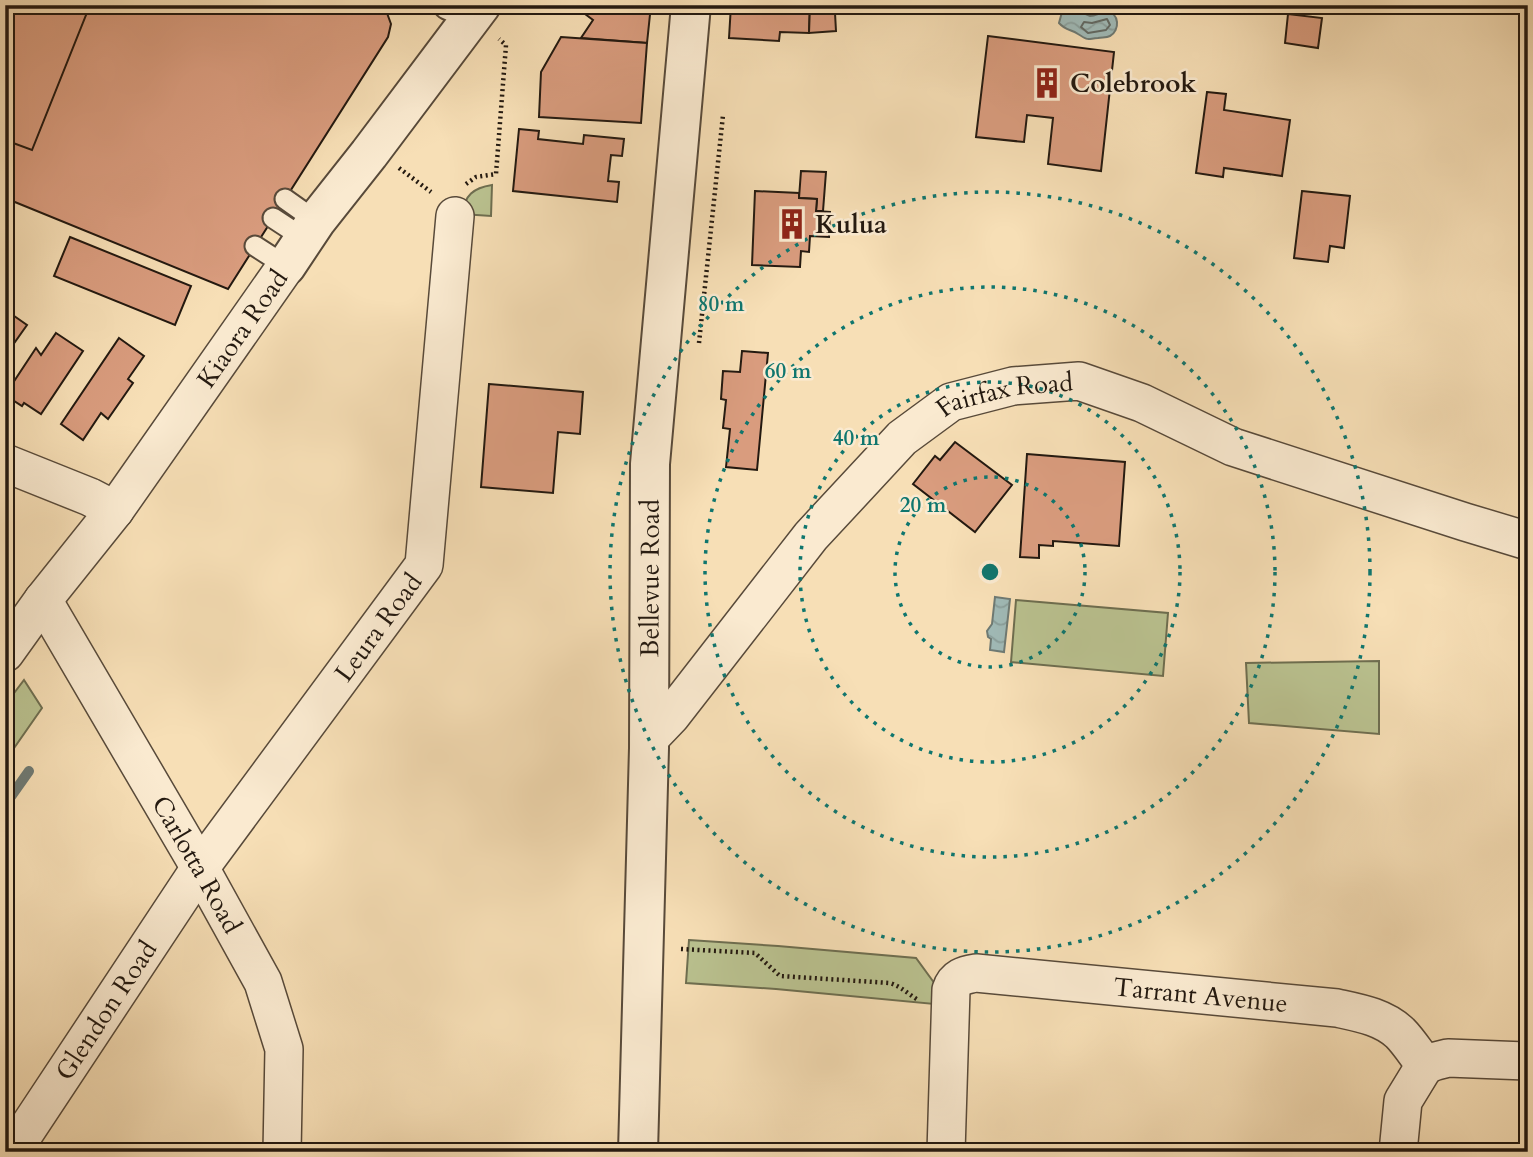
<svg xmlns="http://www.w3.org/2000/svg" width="1533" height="1157" font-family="Cardo,serif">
<defs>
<pattern id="water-waves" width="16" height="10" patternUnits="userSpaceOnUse" patternTransform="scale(1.75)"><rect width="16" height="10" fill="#a0bab7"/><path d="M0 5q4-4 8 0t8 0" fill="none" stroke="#8a9f9c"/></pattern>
</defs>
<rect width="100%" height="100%" fill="#f7dfb6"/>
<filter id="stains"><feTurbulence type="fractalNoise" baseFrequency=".00286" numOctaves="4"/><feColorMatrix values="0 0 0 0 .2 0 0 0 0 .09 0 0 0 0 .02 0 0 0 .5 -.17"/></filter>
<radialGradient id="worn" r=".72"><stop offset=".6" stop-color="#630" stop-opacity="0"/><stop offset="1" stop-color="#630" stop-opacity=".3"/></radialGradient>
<g fill="#bac290" stroke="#6e6e50" stroke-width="2">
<path d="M492,185l-1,31 -29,-2c3,-19 11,-26 30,-29z"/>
<path d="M1016,600l152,13 -5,63 -152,-14z"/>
<path d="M1379,661v73l-130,-11 -3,-60z"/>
<path d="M24,680l18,28 -37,53v-56z"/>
<path d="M689,940l89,6 138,12 19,26 -1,20 -158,-15 -90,-6z"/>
</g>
<g fill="url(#water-waves)" stroke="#6e7a74" stroke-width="2">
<path d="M1072,8l18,8c6,0 11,-4 16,-4 14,0 14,19 4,24 -4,2 -8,1 -12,2 -12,1 -9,3 -20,-4 -7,-5 -12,-3 -19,-11l3,-11z"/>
<path d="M995,597l15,2 -6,53 -14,-2 1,-11 -3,-2 -1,-6 5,-7z"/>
</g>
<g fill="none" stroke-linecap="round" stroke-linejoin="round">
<path stroke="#626a64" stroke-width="2" d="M1107,19l3,6 -4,5 -18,3 -7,-6 3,-5 8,1z"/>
<path stroke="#6e7a74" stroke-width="10" d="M5,805l24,-34"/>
</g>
<g fill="#d99c7e" stroke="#231910" stroke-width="2">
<path d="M5,5h379l7,19 -3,13 -160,252 -223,-91z"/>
<path d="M5,5h85l-58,145 -27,-10z"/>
<path d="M573,5h78l-4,38 -66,-5 12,-18z"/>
<path d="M731,5h79l-1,28 -29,-1 -1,9 -50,-3z"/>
<path d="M810,5h82l-19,6 -38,2 1,18 -27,2z"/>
<path d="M1288,14l34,4 -4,30 -33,-5z"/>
<path d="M988,36l126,16 -13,119 -53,-7 5,-46 -26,-3 -3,27 -48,-5z"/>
<path d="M561,37l86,6 -6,80 -102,-6 2,-45z"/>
<path d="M1207,92l19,2 -2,16 66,10 -8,56 -58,-8 -1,9 -27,-4z"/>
<path d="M519,129l20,2 -1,8 45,5 1,-9 40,4 -2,17 -11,-1 -3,26 11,1 -2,20 -104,-11z"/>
<path d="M801,171l25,1 -3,39h-7l1,-12 -18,-1z"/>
<path d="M755,191l44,2v5l18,1 -1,12 14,1 -1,25 -19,-1 -1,16 -8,-1 -1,16 -48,-2z"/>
<path d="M1302,191l48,5 -6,52 -14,-2 -2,16 -34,-4z"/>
<path d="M70,237l121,49 -16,39 -121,-49z"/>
<path d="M7,311l20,14 -22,31v-43z"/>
<path d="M56,333l27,18 -42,63 -17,-11 -2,3 -17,-11 31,-47 5,7z"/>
<path d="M119,338l25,18 -16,23 5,4 -25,36 -7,-6 -18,27 -22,-16z"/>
<path d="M742,351l26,2 -11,117 -31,-3 4,-38 -7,-1 3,-28 -5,-1 2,-28 17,1z"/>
<path d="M489,384l94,8 -3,42 -22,-2 -5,61 -72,-6z"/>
<path d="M955,442l57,43 -37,47 -62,-48 22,-28 5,4z"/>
<path d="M1027,454l98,8 -6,84 -66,-5v5l-14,-1v13l-19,-1z"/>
</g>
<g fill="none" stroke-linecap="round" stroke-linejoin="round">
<defs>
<g id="service">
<path d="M285,199l31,22"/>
<path d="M273,218l32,21"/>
<path d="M255,246l31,20"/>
</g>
<path id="pedestrian" d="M448,5l25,11"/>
<g id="minor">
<path d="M5,463l85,34 25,13"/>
<path id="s1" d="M43,600l157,268 63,114 21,67 -2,103"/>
<path id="s2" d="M5,653l38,-53 72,-90 171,-244"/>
<path id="s3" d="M649,739l22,-23 140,-180 91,-98 49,-36 62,-16 66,-5 63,22 91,44 232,75 63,19"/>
<path d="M1425,1065l11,-4 12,-3 80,3"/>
<path id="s4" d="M12,1152l188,-284 224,-303 31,-349"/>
<path id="s5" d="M946,1152l5,-162c4,-13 13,-15 25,-17l361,35c23,5 46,9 63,25 9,9 17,22 25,32"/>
<path d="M1398,1152l5,-51 22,-36"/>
</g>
<g id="tertiary">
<path d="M286,266l30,-45 53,-67 112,-149"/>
<path id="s6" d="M638,1152l11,-404 1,-284 41,-459"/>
</g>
</defs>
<use href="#service" stroke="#584a3a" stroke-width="23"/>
<use href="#pedestrian" stroke="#584a3a" stroke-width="32"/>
<use href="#minor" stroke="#584a3a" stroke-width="40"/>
<use href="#tertiary" stroke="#584a3a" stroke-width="42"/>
<g stroke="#231910" stroke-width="4.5" stroke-dasharray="2 3.5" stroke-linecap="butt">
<path d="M399,168l32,24"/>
<path d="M466,184l10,-7 20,-3 10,-129 -7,-6"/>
<path d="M699,343l24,-228"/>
<path d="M681,949l74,4 25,23 110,7c12,4 18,11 28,17"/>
</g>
<use href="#service" stroke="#faead0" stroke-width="19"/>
<use href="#pedestrian" stroke="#faead0" stroke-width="28"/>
<use href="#minor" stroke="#faead0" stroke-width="37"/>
<use href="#tertiary" stroke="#faead0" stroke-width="38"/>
</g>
<g fill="none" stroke="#0f766e" stroke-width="3.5" stroke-dasharray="3.5 7">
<circle cx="990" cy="572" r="95"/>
<circle cx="990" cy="572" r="190"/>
<circle cx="990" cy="572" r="285"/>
<circle cx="990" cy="572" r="380"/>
</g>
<defs>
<symbol id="building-bare" viewBox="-9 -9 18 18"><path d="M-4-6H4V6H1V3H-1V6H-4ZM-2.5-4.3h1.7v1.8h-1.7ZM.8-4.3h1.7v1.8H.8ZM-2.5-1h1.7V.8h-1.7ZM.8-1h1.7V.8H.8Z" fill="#8f2418" stroke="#faead0" stroke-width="2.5" paint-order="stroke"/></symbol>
</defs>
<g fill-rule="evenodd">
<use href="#building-bare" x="1025" y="61" width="44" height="44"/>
<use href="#building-bare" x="770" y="202" width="44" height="44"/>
</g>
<g text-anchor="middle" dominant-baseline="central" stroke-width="5" stroke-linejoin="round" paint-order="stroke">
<g font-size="26" font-weight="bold" fill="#231910" stroke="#faead0" text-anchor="start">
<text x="1070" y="83">Colebrook</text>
<text x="815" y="224">Kulua</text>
</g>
<g font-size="26" fill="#231910" stroke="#faead0">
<text stroke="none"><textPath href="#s2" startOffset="402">Kiaora Road</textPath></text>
<text stroke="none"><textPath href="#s3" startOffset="509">Fairfax Road</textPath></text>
<text stroke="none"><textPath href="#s6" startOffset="574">Bellevue Road</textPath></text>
<text stroke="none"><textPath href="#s4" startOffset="640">Leura Road</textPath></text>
<text stroke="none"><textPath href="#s1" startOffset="306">Carlotta Road</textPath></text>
<text stroke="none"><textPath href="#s5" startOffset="420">Tarrant Avenue</textPath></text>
<text stroke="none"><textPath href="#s4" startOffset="170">Glendon Road</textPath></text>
</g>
</g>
<circle cx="990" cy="572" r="10" fill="#0f766e" stroke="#faead0" stroke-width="3.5"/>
<g font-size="21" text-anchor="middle" font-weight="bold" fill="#0f766e" stroke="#faead0" stroke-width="5" stroke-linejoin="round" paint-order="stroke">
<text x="721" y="311">80 m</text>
<text x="788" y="378">60 m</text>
<text x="856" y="445">40 m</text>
<text x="923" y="512">20 m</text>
</g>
<rect width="1533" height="1157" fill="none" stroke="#f7dfb6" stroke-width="28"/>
<rect x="7" y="7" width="1519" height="1143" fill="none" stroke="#231910" stroke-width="3.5"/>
<rect x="14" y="14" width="1505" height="1129" fill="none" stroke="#231910" stroke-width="2"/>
<rect width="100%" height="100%" filter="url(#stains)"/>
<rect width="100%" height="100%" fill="url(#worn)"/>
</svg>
